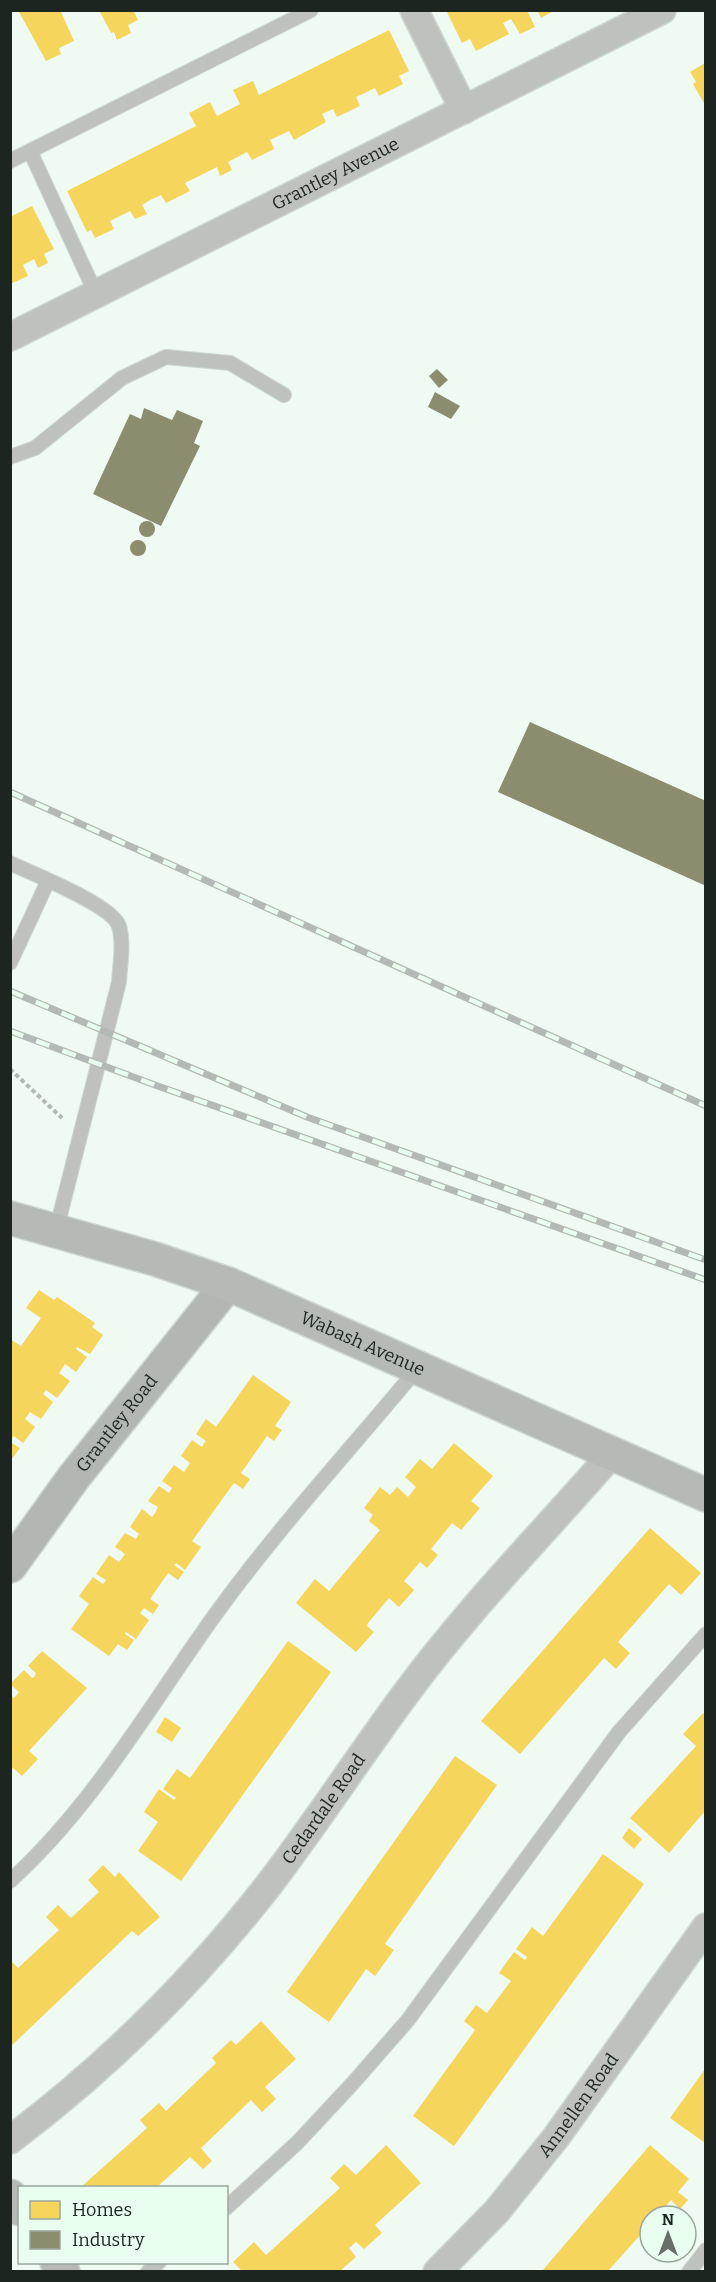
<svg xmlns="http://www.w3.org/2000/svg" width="716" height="2282" font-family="Bitter,serif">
<rect width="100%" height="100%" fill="#eefaf2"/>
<g fill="#f6d55c">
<path d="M18,10h42l14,31 -15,7 2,6 -15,7z"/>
<path d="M99,10h34l5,10 -10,5 3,8 -14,7 -3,-8 -3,1z"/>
<path d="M446,10h81l8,17 -15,7 -9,-15 -8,4 6,11 -33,17 -6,-12 -8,4z"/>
<path d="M537,10h18l-14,8z"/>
<path d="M389,30l20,41 -10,5 4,8 -24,12 -4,-8 -19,9 4,9 -23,11 -4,-8 -11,5 4,8 -32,18 -5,-9 -19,9 4,9 -22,11 -5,-8 -19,10 4,8 -12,6 -3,-9 -32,16 5,8 -24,12 -5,-8 -9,4 -10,6 5,9 -12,5 -5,-8 -20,10 4,8 -19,9 -4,-8 -4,2 -20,-41 129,-65 -7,-13 21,-11 7,14 23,-12 -7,-14 20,-9 6,14z"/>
<path d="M705,63v42l-12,-21 3,-2 -6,-10z"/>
<path d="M32,206l22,43 -10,5 4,9 -10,5 -4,-9 -11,6 5,11 -18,8v-67z"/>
<path d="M39,1290l15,10 3,-3 38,26 -3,4 11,8 -13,19 -13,-7 -1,2 11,8 -11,15 -11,-8 -6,9 11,8 -13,17 -11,-8 -3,4 10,8 -12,17 -11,-7 -5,7 10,8 -12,16 -9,-7 -4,4v-101l11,7 20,-28 -15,-10z"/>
<path d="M253,1375l38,27 -16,24 7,4 -8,11 -7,-5 -26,37 9,6 -7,10 -9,-6 -42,58 9,6 -16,23 -9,-7 -2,2 10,7 -6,8 -10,-7 -18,26 9,6 -6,9 -9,-6 -4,5 9,7 -13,19 -10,-7 -1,2 9,6 -7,10 -9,-6 -9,12 -38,-27 18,-25 -10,-8 14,-19 10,7 3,-4 -10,-6 13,-19 10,7 6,-8 -10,-7 10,-14 11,6 3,-5 -9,-7 12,-18 10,8 3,-4 3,-6 -10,-6 11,-15 10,7 3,-5 -10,-7 12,-16 10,7 6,-9 -9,-7 11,-16 10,7 2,-4 2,-2 -10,-7 10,-15 10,8z"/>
<path d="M10,1442l10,6 -10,13z"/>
<path d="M454,1443l39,33 -22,25 9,7 -19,22 -9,-7 -21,26 7,6 -11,13 -7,-6 -16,19 10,9 -15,17 -10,-9 -21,25 -1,3 7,6 -18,20 -60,-49 19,-24 14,12 51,-61 -11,-9 4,-6 -9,-7 16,-21 10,8 7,-8 11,10 8,-10 -11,-10 15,-18 12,10z"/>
<path d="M650,1528l51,45 -20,22 -12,-11 -51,58 12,11 -14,16 -12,-11 -84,96 -39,-33z"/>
<path d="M288,1641l43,31 -150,209 -43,-30 20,-29 -14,-10 15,-23 15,11 2,-2 -13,-9 14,-20 13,9z"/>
<path d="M42,1651l45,37 -58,63 9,8 -16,17 -9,-8 -3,4v-77l4,3 5,-6 -9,-8 14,-14 8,8 2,-1 2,-4 -8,-7z"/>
<path d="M703,1713l2,2v96l-36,42 -39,-35 66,-72 -13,-12z"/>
<path d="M165,1717l16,11 -9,14 -16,-10z"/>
<path d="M455,1756l42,29 -112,159 9,6 -19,26 -9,-7 -37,53 -42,-30z"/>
<path d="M629,1828l13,11 -8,10 -12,-11z"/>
<path d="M603,1854l41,30 -190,262 -41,-30 62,-86 -11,-9 12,-16 11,8 24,-32 -12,-8 15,-21 11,8 2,-3 -11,-8 16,-22 11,9z"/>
<path d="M103,1865l12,12 4,-5 41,45 -22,19 -6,-5 -122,116v-87l8,8 41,-38 -13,-13 12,-12 13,13 28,-26 -11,-12z"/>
<path d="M261,2021l35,38 -31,28 11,12 -14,13 -11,-12 -50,48 11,13 -9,8 -13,-12 -33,30h-76l66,-59 -7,-8 19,-17 7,8 50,-48 -4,-5 19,-18 5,5z"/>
<path d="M705,2069v74l-35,-25z"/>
<path d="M386,2145l35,38 -46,42 7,8 -18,16 -8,-7 -7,6 7,9 -16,14h-98l-9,-9 21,-20 12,13 74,-67 -10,-10 14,-14 12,11z"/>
<path d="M650,2145l39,34 -11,13 10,8 -8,9 -9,-9 -14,16h-7v8l-42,47h-66z"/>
</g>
<g fill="#8c8c6e">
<path d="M437,369l11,11 -9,8 -10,-12z"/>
<path d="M435,392l25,14 -9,13 -23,-12z"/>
<path d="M144,408l28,12 5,-10 26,11 -9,22 6,3 -39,80 -68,-32 37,-80 11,5z"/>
<circle cx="147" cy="529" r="8"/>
<circle cx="138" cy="548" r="8"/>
<path d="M530,722l176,79v85l-208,-94z"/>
</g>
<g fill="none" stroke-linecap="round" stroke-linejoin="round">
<defs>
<g id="lane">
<path d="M30,151l66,143"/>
<path d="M10,161l301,-151"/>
<path d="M10,457l25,-9 87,-70 44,-21 64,6 54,32"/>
<path d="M10,863c23,11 102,42 109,63 5,18 1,38 0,56l-63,249"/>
<path d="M10,963l38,-82"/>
<path d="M10,1881c84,-76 140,-176 205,-266 62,-86 135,-165 202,-246"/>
<path d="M226,2208l71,-65 56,-60 55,-63 211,-288 87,-98"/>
<path d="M148,2272l11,-10"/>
<path d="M689,2272l17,-22"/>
</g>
<g id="street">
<path d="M414,10l50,100"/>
<path id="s1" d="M10,337l652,-327"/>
<path id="s2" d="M10,2140c98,-74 186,-161 261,-258 48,-63 91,-130 139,-194 61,-82 134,-156 201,-233"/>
<path id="s3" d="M437,2272l60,-61 60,-75 149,-209"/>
</g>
<g id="secondary">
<path id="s4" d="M10,1566l64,-89 154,-193"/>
</g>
<g id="primary">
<path id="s5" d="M10,1218l145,41 73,25 478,211"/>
<path d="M10,2196l10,13"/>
<path d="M57,2262l6,10"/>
</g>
</defs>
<use href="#lane" stroke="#cdd7d1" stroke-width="16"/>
<use href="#street" stroke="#cdd7d1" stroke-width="30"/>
<use href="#secondary" stroke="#cdd7d1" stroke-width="36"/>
<use href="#primary" stroke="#cdd7d1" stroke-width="36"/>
<path stroke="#b3b8b4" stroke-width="4" stroke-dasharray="4.5 3" stroke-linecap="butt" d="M10,1069l52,49"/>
<use href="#lane" stroke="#bec1bd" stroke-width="14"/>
<use href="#street" stroke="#bec1bd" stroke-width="27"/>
<use href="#secondary" stroke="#b3b7b1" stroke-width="33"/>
<use href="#primary" stroke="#b6bab5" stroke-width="33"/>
<defs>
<g id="rail">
<path d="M10,792l696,314"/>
<path d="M10,991l297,126 399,143"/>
<path d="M10,1031l145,54 551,195"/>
</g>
</defs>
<use href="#rail" stroke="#b3b9b4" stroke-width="7"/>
<use href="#rail" stroke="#eafef0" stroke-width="4.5" stroke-dasharray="14" stroke-linecap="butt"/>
</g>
<g text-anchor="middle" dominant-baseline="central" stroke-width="6" stroke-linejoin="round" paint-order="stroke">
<g font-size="18" fill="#1c251f" stroke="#eafef0">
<text stroke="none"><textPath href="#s1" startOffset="364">Grantley Avenue</textPath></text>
<text stroke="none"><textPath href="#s5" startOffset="375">Wabash Avenue</textPath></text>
<text stroke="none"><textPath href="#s4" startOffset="178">Grantley Road</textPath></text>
<text stroke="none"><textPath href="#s2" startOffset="458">Cedardale Road</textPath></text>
<text stroke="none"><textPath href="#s3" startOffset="219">Annellen Road</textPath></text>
</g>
</g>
<rect width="716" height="2282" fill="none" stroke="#1c251f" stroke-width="24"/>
<rect x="18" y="2186" width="210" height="78" fill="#eafef0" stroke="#98a79c" stroke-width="1.5"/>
<rect x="30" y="2201" width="30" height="18" fill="#f6d55c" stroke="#98a79c" stroke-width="1.5"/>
<text x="72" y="2216" font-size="18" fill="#1c251f">Homes</text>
<rect x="30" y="2231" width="30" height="18" fill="#8c8c6e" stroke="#98a79c" stroke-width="1.5"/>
<text x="72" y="2246" font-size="18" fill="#1c251f">Industry</text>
<g transform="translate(668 2234)"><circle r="28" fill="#eafef0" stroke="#98a79c" stroke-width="1.5"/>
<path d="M0-4.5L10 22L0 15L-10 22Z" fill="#667069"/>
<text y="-9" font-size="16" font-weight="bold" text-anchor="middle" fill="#1c251f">N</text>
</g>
</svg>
